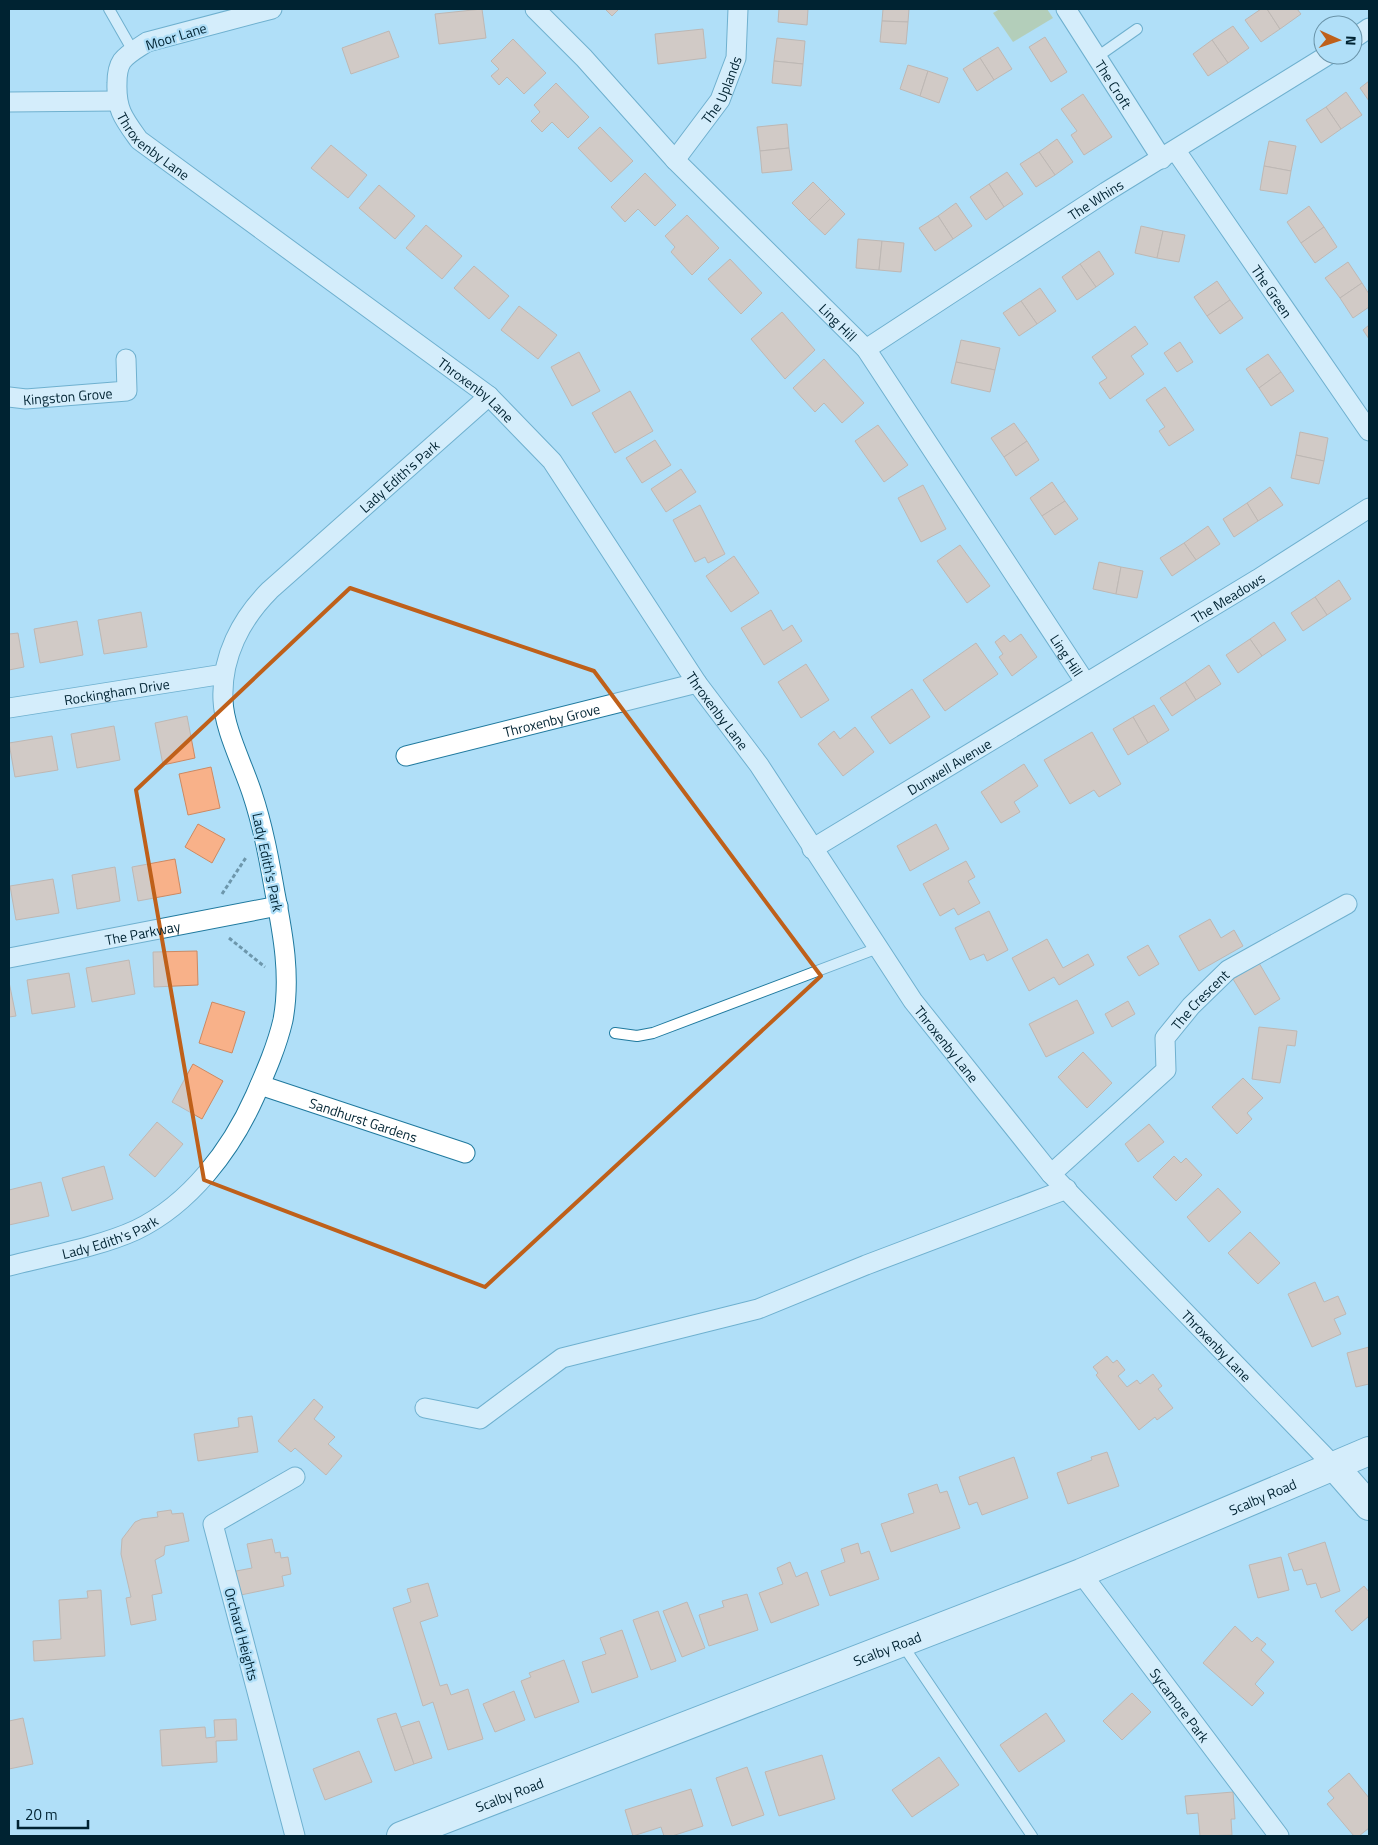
<svg xmlns="http://www.w3.org/2000/svg" width="1378" height="1845" font-family="'Titillium Web',sans-serif">
<rect width="100%" height="100%" fill="#b0dff8"/>
<path fill="#b7bb70" d="M1000,9h47l6,9 -40,24 -20,-29z"/>
<g fill="#f8b189" stroke="#cd8962">
<path d="M482,9l4,29 -47,6 -4,-30z"/>
<path d="M605,9h14l-7,7z"/>
<path d="M779,9h29l-1,16 -29,-3z"/>
<path d="M883,9h26l-1,13 -26,-1z"/>
<path d="M1261,9h6l13,20 -19,13 -16,-22z"/>
<path d="M1267,9h30l4,5 -21,15z"/>
<path d="M882,21l26,1 -2,22 -26,-2z"/>
<path d="M1233,26l16,22 -21,15 -16,-23z"/>
<path d="M703,29l3,29 -48,6 -3,-30z"/>
<path d="M389,31l10,26 -48,17 -9,-26z"/>
<path d="M1045,37l22,35 -16,10 -22,-35z"/>
<path d="M777,38l28,3 -2,23 -29,-3z"/>
<path d="M513,39l33,34 -22,21 -17,-17 -8,8 -8,-9 8,-7 -8,-8z"/>
<path d="M1212,40l16,23 -20,13 -15,-22z"/>
<path d="M998,47l14,22 -18,11 -14,-22z"/>
<path d="M980,58l14,22 -17,11 -14,-22z"/>
<path d="M774,61l29,3 -2,22 -29,-3z"/>
<path d="M908,65l20,6 -8,25 -20,-7z"/>
<path d="M928,71l20,7 -9,25 -19,-7z"/>
<path d="M1369,81v20l-9,-13z"/>
<path d="M556,83l33,34 -21,21 -16,-16 -10,10 -11,-11 9,-9 -6,-7z"/>
<path d="M1346,92l16,23 -21,14 -15,-22z"/>
<path d="M1083,94l29,43 -28,18 -13,-20 6,-4 -16,-22z"/>
<path d="M1326,107l15,22 -20,14 -15,-23z"/>
<path d="M787,124l2,24 -29,3 -3,-24z"/>
<path d="M600,127l33,34 -22,21 -33,-34z"/>
<path d="M1057,139l16,23 -18,13 -16,-23z"/>
<path d="M1269,141l27,5 -5,25 -27,-5z"/>
<path d="M331,145l36,30 -19,23 -37,-30z"/>
<path d="M789,148l3,22 -30,3 -2,-22z"/>
<path d="M1039,152l16,23 -19,12 -16,-23z"/>
<path d="M1264,166l27,5 -4,23 -27,-4z"/>
<path d="M1007,172l16,22 -19,13 -15,-23z"/>
<path d="M645,173l31,32 -21,21 -17,-17 -13,13 -14,-15z"/>
<path d="M813,182l17,17 -21,21 -17,-17z"/>
<path d="M989,184l15,23 -18,13 -16,-23z"/>
<path d="M379,185l36,31 -20,23 -36,-31z"/>
<path d="M830,199l15,15 -20,21 -16,-15z"/>
<path d="M956,203l16,23 -19,13 -15,-23z"/>
<path d="M1309,206l15,21 -23,16 -14,-21z"/>
<path d="M687,215l32,33 -27,27 -21,-23 4,-5 -10,-11z"/>
<path d="M938,216l15,23 -18,12 -16,-23z"/>
<path d="M426,225l36,31 -20,23 -36,-31z"/>
<path d="M1141,226l22,5 -6,27 -22,-5z"/>
<path d="M1324,227l13,20 -22,16 -14,-20z"/>
<path d="M1163,231l22,4 -6,27 -22,-4z"/>
<path d="M858,239l24,2 -3,29 -23,-2z"/>
<path d="M882,241l22,2 -3,29 -22,-2z"/>
<path d="M1099,251l15,23 -18,13 -16,-23z"/>
<path d="M730,259l32,34 -21,21 -33,-35z"/>
<path d="M1348,262l14,21 -22,15 -15,-20z"/>
<path d="M1080,264l16,23 -19,13 -15,-23z"/>
<path d="M474,266l35,30 -20,23 -35,-31z"/>
<path d="M1217,281l13,19 -23,16 -13,-19z"/>
<path d="M1362,283l7,11v13l-16,11 -13,-20z"/>
<path d="M1040,288l16,23 -19,13 -16,-23z"/>
<path d="M1230,300l13,18 -23,16 -13,-18z"/>
<path d="M1021,301l16,23 -18,12 -16,-23z"/>
<path d="M519,306l38,29 -19,24 -37,-29z"/>
<path d="M782,312l33,38 -30,29 -34,-40z"/>
<path d="M1369,325v14l-6,-9z"/>
<path d="M1135,326l13,18 -17,12 13,18 -34,25 -11,-16 8,-5 -15,-21z"/>
<path d="M961,340l39,8 -5,22 -39,-8z"/>
<path d="M1180,342l13,20 -16,10 -13,-19z"/>
<path d="M579,352l21,39 -28,15 -21,-39z"/>
<path d="M1268,354l13,18 -22,16 -13,-19z"/>
<path d="M824,359l40,44 -22,20 -18,-20 -9,9 -22,-24z"/>
<path d="M956,362l39,8 -5,22 -39,-9z"/>
<path d="M1281,372l13,19 -23,15 -12,-18z"/>
<path d="M1165,387l29,43 -25,16 -10,-15 6,-4 -19,-27z"/>
<path d="M630,391l23,40 -38,22 -23,-40z"/>
<path d="M1014,423l13,18 -23,16 -13,-19z"/>
<path d="M878,425l30,40 -24,17 -29,-41z"/>
<path d="M1300,432l28,6 -4,23 -28,-6z"/>
<path d="M655,440l16,25 -29,18 -16,-25z"/>
<path d="M1027,441l12,19 -23,16 -12,-19z"/>
<path d="M1296,455l28,6 -5,23 -28,-6z"/>
<path d="M681,469l15,23 -30,20 -15,-23z"/>
<path d="M1052,482l13,19 -23,15 -12,-18z"/>
<path d="M923,485l23,44 -25,13 -23,-44z"/>
<path d="M1270,487l13,18 -25,16 -11,-18z"/>
<path d="M1065,501l13,18 -23,16 -13,-19z"/>
<path d="M1247,503l11,18 -24,16 -11,-18z"/>
<path d="M700,505l25,49 -17,9 -3,-6 -10,5 -22,-42z"/>
<path d="M1208,526l12,18 -24,16 -12,-17z"/>
<path d="M1184,543l12,17 -24,16 -12,-18z"/>
<path d="M960,545l30,41 -23,17 -30,-42z"/>
<path d="M734,556l25,37 -28,19 -25,-36z"/>
<path d="M1099,562l22,5 -5,27 -23,-5z"/>
<path d="M1121,567l22,4 -6,27 -21,-4z"/>
<path d="M1339,580l12,19 -24,16 -12,-18z"/>
<path d="M1315,597l12,18 -24,16 -12,-18z"/>
<path d="M771,610l12,21 9,-6 10,16 -38,24 -23,-37z"/>
<path d="M141,612l6,35 -43,7 -6,-34z"/>
<path d="M77,621l6,34 -43,8 -6,-34z"/>
<path d="M1274,622l12,18 -24,16 -12,-17z"/>
<path d="M18,633l6,34 -15,3v-36z"/>
<path d="M1021,634l16,23 -25,19 -13,-19 4,-3 -8,-12 9,-7 6,7z"/>
<path d="M1250,639l12,17 -24,17 -12,-18z"/>
<path d="M976,643l22,31 -53,37 -22,-31z"/>
<path d="M806,664l23,36 -28,18 -23,-36z"/>
<path d="M1209,665l12,19 -25,16 -11,-18z"/>
<path d="M1185,682l11,18 -24,16 -12,-18z"/>
<path d="M912,689l18,28 -40,27 -19,-27z"/>
<path d="M1154,705l15,25 -21,13 -15,-26z"/>
<path d="M187,716l8,42 -32,7 -8,-42z"/>
<path d="M1133,717l15,26 -20,12 -15,-26z"/>
<path d="M114,726l6,34 -43,8 -6,-34z"/>
<path d="M855,727l19,25 -31,24 -25,-32 16,-13 6,8z"/>
<path d="M1092,732l29,52 -22,13 -5,-7 -24,14 -26,-44z"/>
<path d="M52,736l6,34 -43,7 -6,-34z"/>
<path d="M1024,764l14,22 -24,16 6,10 -19,11 -20,-31z"/>
<path d="M211,767l9,41 -32,7 -9,-41z"/>
<path d="M198,824l27,15 -13,24 -27,-16z"/>
<path d="M936,824l13,25 -39,22 -13,-25z"/>
<path d="M175,859l6,34 -43,8 -6,-34z"/>
<path d="M966,861l9,16 -7,4 12,22 -22,12 -4,-7 -14,8 -17,-32z"/>
<path d="M115,867l5,34 -43,8 -5,-34z"/>
<path d="M53,879l6,34 -43,7 -6,-34z"/>
<path d="M989,911l19,39 -21,11 -3,-7 -14,6 -15,-32z"/>
<path d="M1210,919l11,19 13,-8 9,16 -44,25 -20,-35z"/>
<path d="M1047,939l16,29 25,-14 6,11 -35,20 -5,-8 -25,14 -17,-33z"/>
<path d="M1148,945l11,19 -20,12 -12,-19z"/>
<path d="M197,951l1,34 -44,2 -1,-35z"/>
<path d="M129,960l6,34 -43,8 -6,-34z"/>
<path d="M1259,963l21,36 -25,16 -22,-36z"/>
<path d="M69,973l6,34 -43,7 -5,-34z"/>
<path d="M9,982l7,34 -7,1z"/>
<path d="M1077,1000l17,33 -48,24 -17,-33z"/>
<path d="M1128,1001l7,13 -23,13 -7,-13z"/>
<path d="M212,1002l33,10 -13,41 -33,-10z"/>
<path d="M1259,1027l38,4 -2,15 -8,-1 -7,38 -28,-4z"/>
<path d="M1083,1052l29,31 -25,25 -29,-31z"/>
<path d="M193,1064l30,17 -21,38 -30,-17z"/>
<path d="M1243,1078l20,20 -16,15 5,6 -15,15 -25,-27z"/>
<path d="M157,1122l26,22 -28,33 -26,-22z"/>
<path d="M1149,1124l15,18 -26,20 -13,-18z"/>
<path d="M1174,1156l7,7 5,-5 16,17 -26,26 -23,-24z"/>
<path d="M104,1166l9,33 -41,12 -10,-33z"/>
<path d="M41,1182l8,34 -40,9v-35z"/>
<path d="M1218,1188l23,24 -32,30 -22,-25z"/>
<path d="M1250,1232l30,31 -22,21 -30,-31z"/>
<path d="M1315,1282l9,20 14,-6 8,18 -12,5 7,15 -29,13 -24,-53z"/>
<path d="M1369,1347v37l-13,3 -9,-34z"/>
<path d="M1107,1356l6,7 4,-3 8,10 -7,6 9,11 10,-7 3,4 13,-10 9,12 -4,3 15,19 -16,12 -2,-3 -16,13 -43,-55 2,-2 -5,-6z"/>
<path d="M314,1399l9,8 -9,12 21,18 -7,7 14,12 -16,19 -31,-27 -4,4 -13,-11z"/>
<path d="M252,1416l6,36 -60,9 -4,-27 45,-7 -1,-9z"/>
<path d="M1107,1452l12,34 -51,18 -11,-31 35,-13 -1,-3z"/>
<path d="M1014,1457l14,41 -46,17 -5,-13 -8,3 -10,-28z"/>
<path d="M937,1484l3,9 7,-2 13,37 -69,24 -10,-28 33,-11 -6,-19z"/>
<path d="M171,1510l1,4 11,-1 6,28 -24,5 -1,9 -9,5 7,33 -10,2 4,25 -25,5 -5,-27 5,-1 -10,-43 1,-15 13,-17 7,-3 16,-2 -1,-5z"/>
<path d="M272,1539l3,14 5,-1 1,6 7,-1 3,17 -9,2 2,10 -48,10 -5,-24 21,-4 -5,-24z"/>
<path d="M1325,1542l15,49 -19,7 -5,-15 -9,2 -5,-16 -8,2 -6,-17z"/>
<path d="M858,1543l3,11 8,-3 10,28 -49,17 -9,-25 24,-9 -4,-13z"/>
<path d="M1281,1557l8,33 -31,8 -9,-33z"/>
<path d="M790,1562l6,15 11,-5 12,33 -48,18 -12,-30 24,-9 -6,-16z"/>
<path d="M428,1583l10,33 -18,6 20,64 7,-2 4,11 17,-6 15,50 -35,11 -15,-48 -10,4 -30,-98 18,-6 -4,-13z"/>
<path d="M1364,1586l5,6v24l-17,15 -17,-20z"/>
<path d="M101,1590l4,66 -71,5 -1,-20 28,-2 -2,-39 29,-2 -1,-7z"/>
<path d="M747,1594l11,36 -49,16 -10,-31 25,-8 -2,-6z"/>
<path d="M687,1602l18,46 -23,9 -19,-46z"/>
<path d="M658,1611l18,50 -25,9 -18,-50z"/>
<path d="M1235,1626l17,16 5,-5 9,7 -5,6 13,12 -19,22 9,9 -12,13 -49,-43z"/>
<path d="M622,1630l16,47 -46,16 -10,-31 24,-8 -6,-16z"/>
<path d="M564,1660l15,42 -44,16 -14,-37 10,-4 -2,-4z"/>
<path d="M514,1691l11,29 -30,12 -12,-28z"/>
<path d="M1132,1693l19,19 -29,28 -19,-19z"/>
<path d="M396,1713l18,51 -19,7 -18,-52z"/>
<path d="M1046,1713l19,28 -46,31 -19,-27z"/>
<path d="M23,1718l10,46 -24,5v-48z"/>
<path d="M236,1719l1,21 -21,1 1,21 -55,4 -2,-36 45,-3 1,11 9,-1 -1,-17z"/>
<path d="M419,1721l13,37 -18,6 -13,-37z"/>
<path d="M359,1751l13,31 -47,18 -12,-31z"/>
<path d="M822,1755l13,44 -56,17 -14,-44z"/>
<path d="M939,1757l20,28 -47,32 -20,-27z"/>
<path d="M747,1767l17,48 -32,11 -16,-48z"/>
<path d="M1349,1773l20,25v30l-10,8h-5l-27,-32 7,-6 -6,-7z"/>
<path d="M691,1789l12,37 -31,10h-8l-3,-9 -28,9 -8,-26z"/>
<path d="M1233,1792l2,27h-4l1,16 -32,1 -2,-23 -11,1 -2,-18z"/>
</g>
<g fill="none" stroke-linecap="round" stroke-linejoin="round">
<defs>
<g id="lane">
<path d="M109,9l24,42"/>
<path d="M1097,57l40,-28"/>
<path d="M615,1033l22,3 16,-3 225,-85"/>
<path d="M902,1644l130,192"/>
</g>
<g id="street">
<path id="s1" d="M272,9l-125,33c-7,5 -19,11 -25,19 -4,6 -5,16 -5,22 -1,27 7,36 22,57l350,256 63,65 145,222 62,82 154,236 138,173 283,292"/>
<path id="s2" d="M535,9l49,49 91,102 191,189 219,333"/>
<path id="s3" d="M1066,9l96,150"/>
<path d="M1353,39l16,-11"/>
<path d="M9,102l107,-1"/>
<path id="s4" d="M1176,151l193,280"/>
<path id="s5" d="M675,160l45,-60 16,-42 2,-49"/>
<path id="s6" d="M866,349l240,-157 222,-137"/>
<path id="s7" d="M9,397l17,2 101,-8 -1,-32"/>
<path id="s8" d="M9,708l215,-34"/>
<path id="s9" d="M406,756l291,-73"/>
<path id="s10" d="M812,849l446,-270 111,-71"/>
<path id="s11" d="M9,958l269,-52"/>
<path id="s12" d="M260,1085l205,68"/>
<path id="s13" d="M1051,1174l115,-104 -1,-32 26,-32 37,-36 119,-66"/>
<path id="s14" d="M9,1266c39,-10 90,-19 127,-36 54,-26 95,-80 119,-134 11,-25 22,-50 28,-76 8,-43 0,-86 -8,-127 -6,-34 -12,-67 -23,-100 -9,-28 -28,-64 -29,-93 -2,-43 18,-81 47,-110l219,-194"/>
<path d="M425,1408l55,11 82,-61 196,-49 108,-44 201,-76"/>
<path id="s15" d="M1081,1573l198,263"/>
<path d="M295,1836l-82,-312 82,-47"/>
</g>
<path id="secondary" d="M1334,1466l35,40"/>
<g id="highway">
<path id="s16" d="M401,1836l680,-263 288,-122"/>
</g>
</defs>
<use href="#lane" stroke="#1f799e" stroke-width="12"/>
<use href="#street" stroke="#1f799e" stroke-width="21"/>
<use href="#secondary" stroke="#1f799e" stroke-width="30"/>
<use href="#highway" stroke="#1f799e" stroke-width="30"/>
<g stroke="#6d97ac" stroke-width="3" stroke-dasharray="4 2.5" stroke-linecap="butt">
<path d="M222,894l25,-38"/>
<path d="M229,938l36,29"/>
</g>
<use href="#lane" stroke="#fff" stroke-width="10"/>
<use href="#street" stroke="#fff" stroke-width="19"/>
<use href="#secondary" stroke="#fff" stroke-width="28"/>
<use href="#highway" stroke="#fff" stroke-width="28"/>
</g>
<path d="M0 0H1378V1845H0ZM350,588l244,83 227,305 -336,311 -281,-107 -68,-390z" fill="#b0dff8" fill-opacity=".55" fill-rule="evenodd"/>
<path fill="none" stroke="#bf601a" stroke-width="4" stroke-linejoin="round" d="M350,588l244,83 227,305 -336,311 -281,-107 -68,-390z"/>
<g text-anchor="middle" dominant-baseline="central" stroke-width="4.5" stroke-linejoin="round" paint-order="stroke">
<g font-size="14" fill="#002332" stroke="#b0dff8">
<text transform="translate(176 36) rotate(-17)">Moor Lane</text>
<text stroke="none"><textPath href="#s3" startOffset="89">The Croft</textPath></text>
<text stroke="none"><textPath href="#s5" startOffset="85">The Uplands</textPath></text>
<text stroke="none"><textPath href="#s1" startOffset="261">Throxenby Lane</textPath></text>
<text stroke="none"><textPath href="#s6" startOffset="274">The Whins</textPath></text>
<text stroke="none"><textPath href="#s4" startOffset="170">The Green</textPath></text>
<text stroke="none"><textPath href="#s2" startOffset="436">Ling Hill</textPath></text>
<text stroke="none"><textPath href="#s1" startOffset="666">Throxenby Lane</textPath></text>
<text stroke="none"><textPath href="#s7" startOffset="59">Kingston Grove</textPath></text>
<text stroke="none"><textPath href="#s14" startOffset="1020">Lady Edith's Park</textPath></text>
<text stroke="none"><textPath href="#s10" startOffset="486">The Meadows</textPath></text>
<text stroke="none"><textPath href="#s2" startOffset="841">Ling Hill</textPath></text>
<text stroke="none"><textPath href="#s8" startOffset="109">Rockingham Drive</textPath></text>
<text stroke="none"><textPath href="#s1" startOffset="1070">Throxenby Lane</textPath></text>
<text stroke="none"><textPath href="#s9" startOffset="150">Throxenby Grove</textPath></text>
<text stroke="none"><textPath href="#s10" startOffset="160">Dunwell Avenue</textPath></text>
<text transform="translate(268 862) rotate(78)">Lady Edith's Park</text>
<text stroke="none"><textPath href="#s11" startOffset="136">The Parkway</textPath></text>
<text stroke="none"><textPath href="#s13" startOffset="239">The Crescent</textPath></text>
<text stroke="none"><textPath href="#s1" startOffset="1475">Throxenby Lane</textPath></text>
<text stroke="none"><textPath href="#s12" startOffset="109">Sandhurst Gardens</textPath></text>
<text stroke="none"><textPath href="#s14" startOffset="105">Lady Edith's Park</textPath></text>
<text stroke="none"><textPath href="#s1" startOffset="1880">Throxenby Lane</textPath></text>
<text stroke="none"><textPath href="#s16" startOffset="926">Scalby Road</textPath></text>
<text transform="translate(242 1634) rotate(75)">Orchard Heights</text>
<text stroke="none"><textPath href="#s16" startOffset="521">Scalby Road</textPath></text>
<text stroke="none"><textPath href="#s15" startOffset="165">Sycamore Park</textPath></text>
<text stroke="none"><textPath href="#s16" startOffset="116">Scalby Road</textPath></text>
</g>
</g>
<rect width="1378" height="1845" fill="none" stroke="#002332" stroke-width="20"/>
<g transform="translate(1338 40) rotate(93)"><circle r="24" fill="#b0dff8" stroke="#6a94a9"/>
<path d="M0-4L9 19L0 12L-9 19Z" fill="#bf601a"/>
<text y="-8" font-size="14" font-weight="bold" text-anchor="middle" fill="#002332">N</text>
</g>
<path d="M18 1820v8h70v-8" fill="none" stroke="#002332" stroke-width="2.5"/>
<text x="25" y="1820" font-size="15" fill="#002332" stroke="#b0dff8" stroke-width="4" paint-order="stroke">20 m</text>
</svg>
